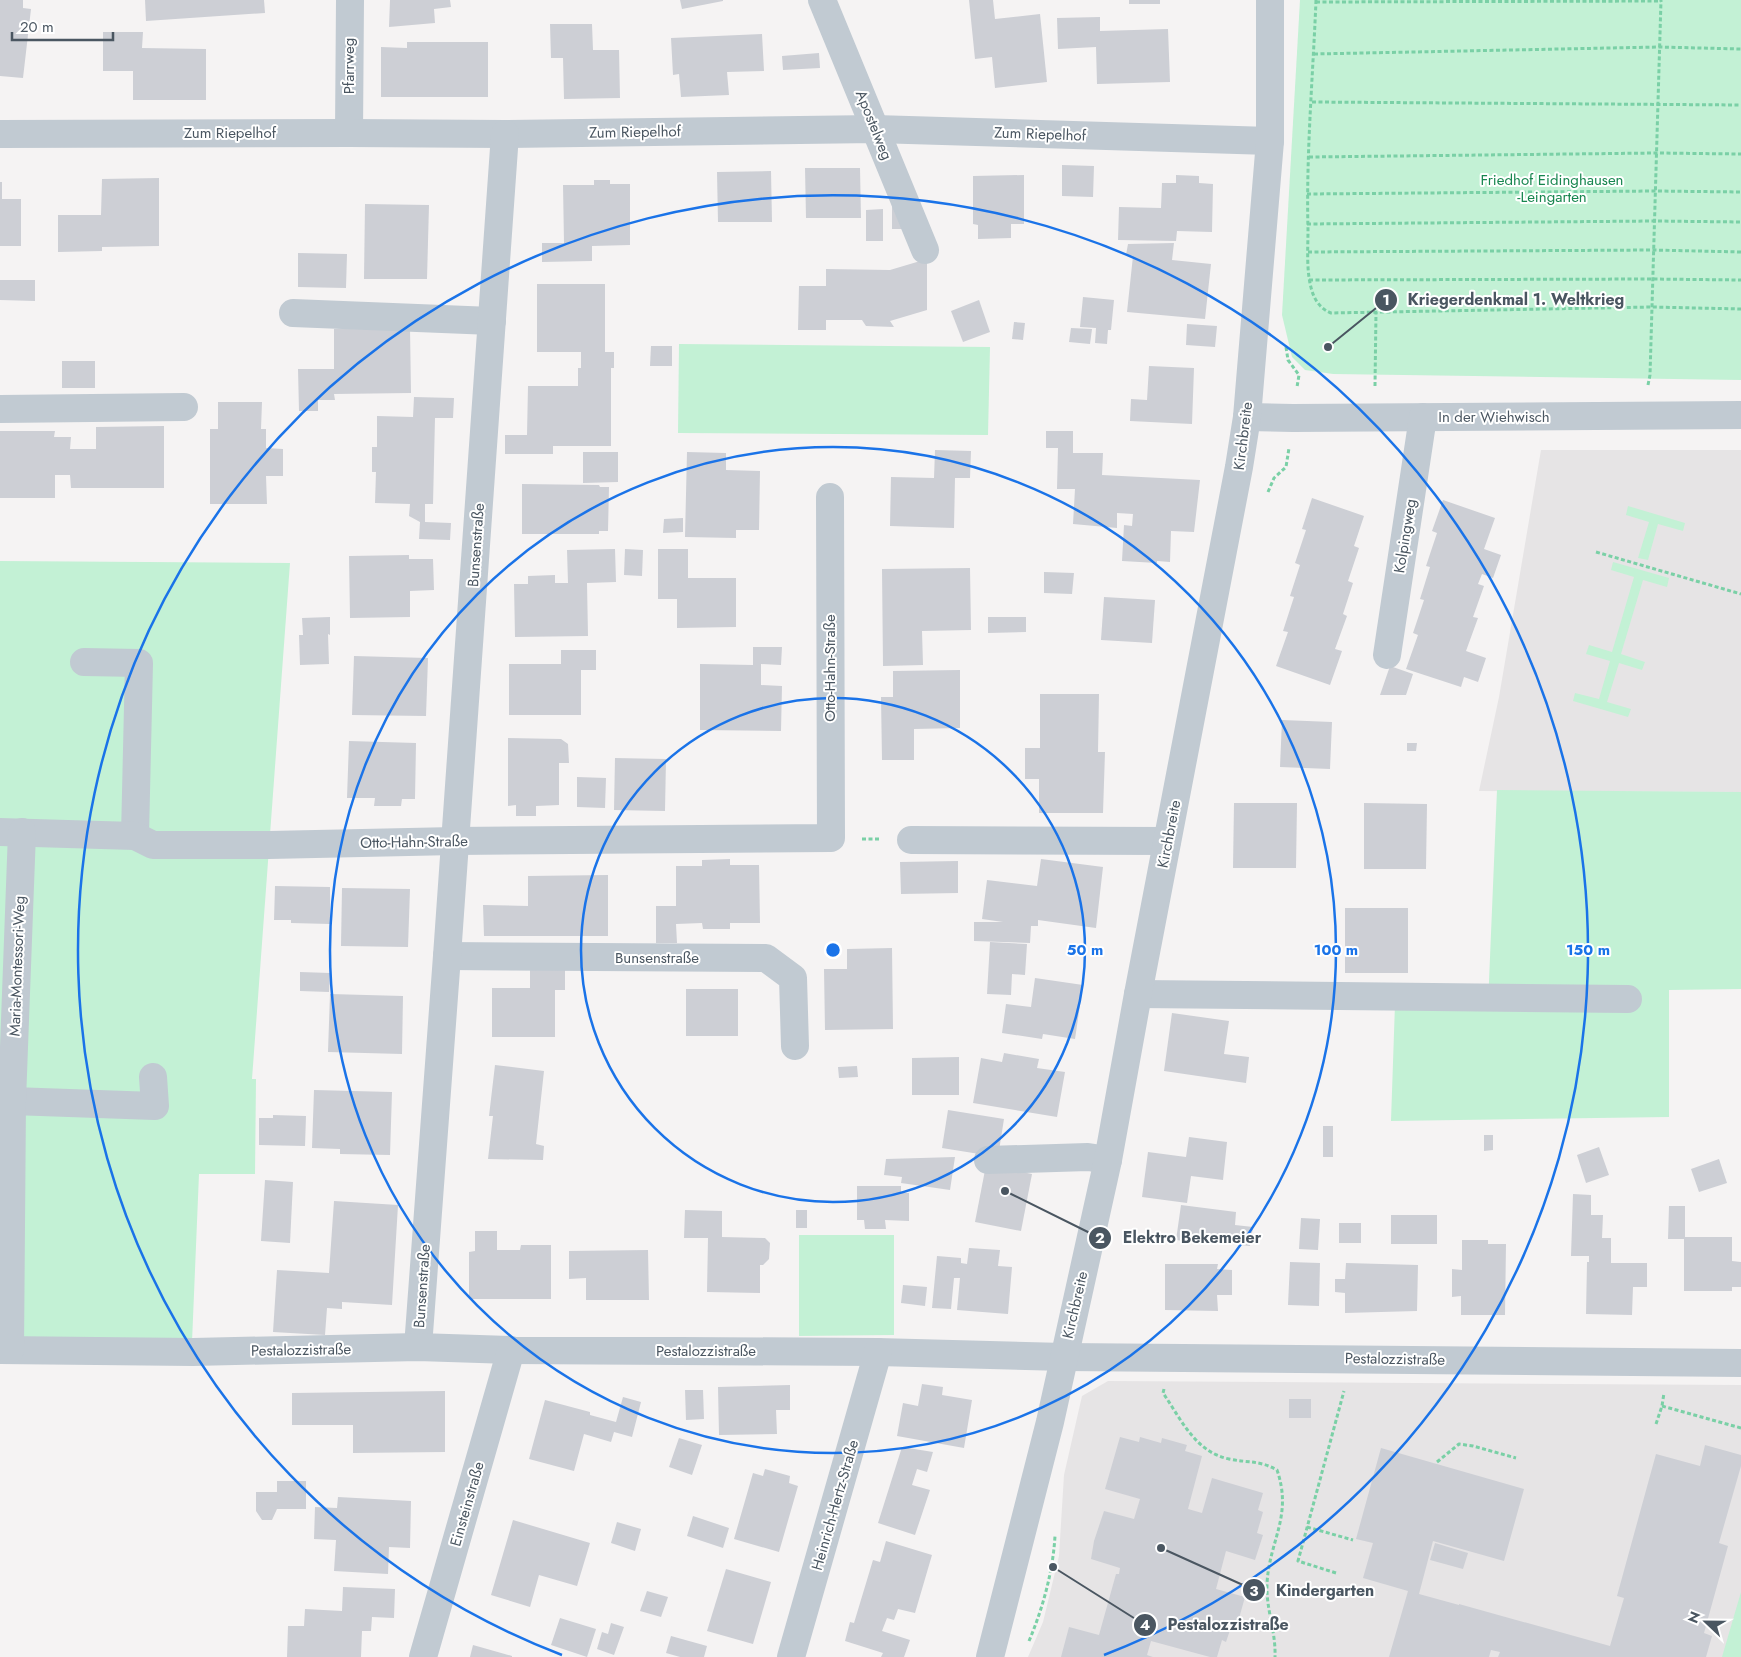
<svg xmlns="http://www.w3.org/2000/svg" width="1741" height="1657" font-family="Jost,sans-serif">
<rect width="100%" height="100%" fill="#f5f3f3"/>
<g fill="#e6e4e5">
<path d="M1541,450h200v342l-262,-1 20,-94z"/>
<path d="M1108,1381l633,4v272h-713l15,-35 16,-66 5,-81 18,-79z"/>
</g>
<g fill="#c3f1d5">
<path d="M1300,0h441v380l-408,-6 -28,-4 -13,-13 -10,-42z"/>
<path d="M679,344l311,3 -2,88 -310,-2z"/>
<path d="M1628,506l57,17 -2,8 -25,-7 -10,36 -10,-2 11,-36 -23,-7z"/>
<path d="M0,561l290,2 -38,516h4l-1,95h-56l-7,168 -192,21z"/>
<path d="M1613,562l56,16 -2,9 -24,-7 -22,74 24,8 -3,8 -23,-7 -12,39 24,7 -3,8 -55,-16 2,-8 24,6 11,-38 -24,-7 3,-9 23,7 22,-75 -23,-7z"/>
<path d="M1497,790l244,2v197l-72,1v127l-278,4 4,-117 93,1z"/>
<path d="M799,1235h95v100l-95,1z"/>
<path d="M1741,1592v65h-19z"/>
</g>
<g fill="#cdcfd5">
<path d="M0,0h23v8l8,1 -8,69 -23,-2z"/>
<path d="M145,0h119l1,13 -119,8z"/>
<path d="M390,0h60l1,7 -17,2 1,14 -46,4z"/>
<path d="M680,0h43v1l-41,8z"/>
<path d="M969,0h24l2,19 45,-5 7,68 -52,6 -3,-31 -17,2z"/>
<rect x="1129" y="0" width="31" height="4"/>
<path d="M1100,17v14l68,-2 2,53 -73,2 -1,-37 -38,2 -1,-31z"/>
<path d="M550,24h42l1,26h26l1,48 -56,1 -1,-41h-12z"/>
<path d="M103,32h40l-1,16 64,1v51h-73v-29h-30z"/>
<path d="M762,34l2,37 -37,1 2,23 -48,2 -2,-23 -6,1 -2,-37z"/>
<path d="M407,42h81v55h-107v-50l26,1z"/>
<path d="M819,53l1,15 -37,2 -1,-14z"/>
<path d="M1062,165l32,1 -1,31 -31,-1z"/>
<path d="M805,168h55l1,50h-55z"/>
<path d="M771,171l1,51h-54l-1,-50z"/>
<path d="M1024,175v49h-13v14l-33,1v-14l-5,-1v-48z"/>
<path d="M1176,175l23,1v7l14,1 -1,48 -35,-1 -1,10 -58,-1 1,-33 42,1 1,-25h14z"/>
<path d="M159,178v68l-57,1v4l-44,1v-37h43l1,-36z"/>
<path d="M594,180h16v4h20v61l-38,1v15l-50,1v-19h22l-1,-58h31z"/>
<path d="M0,182h2v17h19v47h-21z"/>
<path d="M892,197l16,32h-16z"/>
<path d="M365,204l64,1 -2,74h-63z"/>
<path d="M883,209v32h-17v-31z"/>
<path d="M1174,243l-2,17 39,4 -6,55 -78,-7 6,-56 -7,-1 2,-11z"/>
<path d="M298,253l49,1 -1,34 -48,-1z"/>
<path d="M927,259v51l-37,11 4,6 -28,-1 -4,-6h-36v10h-28l1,-44h27v-17l64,1z"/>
<path d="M0,280h35v21l-35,-1z"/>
<path d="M537,284h68v68h9v16h-3v78h-58v8h-48v-19h22l1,-49h50v-18h3v-16h-44z"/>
<path d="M1083,297l31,3 -3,30h-3l-1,14 -12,-1 1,-15 -16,-1z"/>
<path d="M979,300l11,32 -27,10 -12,-31z"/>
<path d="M1014,322l11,1 -2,17 -11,-1z"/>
<path d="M1187,324l30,2 -2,21 -29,-2z"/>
<path d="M410,328l1,65 -77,1 1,6h-17v11h-19l-1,-42h36v-40z"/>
<path d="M1071,328l21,1 -2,15 -21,-2z"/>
<path d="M651,346h21v20h-22z"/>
<rect x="62" y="361" width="33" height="27"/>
<path d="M1149,366l45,2 -2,56 -62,-3 1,-22 16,1z"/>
<path d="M414,397l40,1 -1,20h-18l-2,86h-8v18l26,1 -1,17 -31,-1 1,-17 -11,-6 1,-12 -35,-1 1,-31h-4v-25h5v-31l36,1z"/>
<path d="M218,402h44l-1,27h5v19l17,1v27h-17l1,28h-57v-75h8z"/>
<path d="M164,426v62h-93l-1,-13h-15v23h-55v-67h55l-1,6h17l-1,12h26v-22z"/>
<path d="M1046,431h27v22h30l-1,22 98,5 -6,52 -23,-1 -1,31 -13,-1v2l-35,-2 2,-36 8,1 1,-12 -16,-1v15l-44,-4 2,-35h-18l1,-41h-12z"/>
<path d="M935,450l36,1 -1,27h-15l-1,50 -64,-2 1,-49 43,1z"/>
<path d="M583,452h35v30l-35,1z"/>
<path d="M687,452l39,1v17l34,1 -1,59h-23v8l-51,-1z"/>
<path d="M522,484l77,1 1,2h9l-1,44h-9v3h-77z"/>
<path d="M1312,498l52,18 -10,30 5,2 -11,33 5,2 -10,31 4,2 -12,33 7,2 -12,34 -54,-19 12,-34 -5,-1 11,-34 -4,-1 10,-31 -5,-2 11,-33 -4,-1z"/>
<path d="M1443,500l52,18 -11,31 17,6 -8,23 -11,-4 -4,10 6,2 -11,31 5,1 -12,33 20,7 -8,24 -14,-5 -3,10 -55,-18 12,-34 -5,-2 11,-33 -4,-1 10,-32 -4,-1 11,-33 -5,-2z"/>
<path d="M683,518v14l-20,1 1,-14z"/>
<path d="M615,549l1,33 -29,1 1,53 -73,1 -1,-53h14v-8l27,-1v8h13l-1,-33z"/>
<path d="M625,549l18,1 -1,26 -18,-1z"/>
<path d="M658,549h30v29h48v49l-59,1v-29h-19z"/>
<path d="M409,555v4h24l1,31 -24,1v26l-60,1 -1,-62z"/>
<path d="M970,568l1,62 -49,1 1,34 -40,1 -1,-97z"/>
<path d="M1044,572l30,1 -2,21 -28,-1z"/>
<path d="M1104,597l51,3 -3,43 -51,-3z"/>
<path d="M330,617v18l-2,-1 1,30 -29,1 -1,-30h4l-1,-17z"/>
<path d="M988,617h38v15l-38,1z"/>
<path d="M753,647h29l-1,18 -20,-1v21l21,1 -1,45 -81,-1v-66l53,1z"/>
<path d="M561,650h35v20h-15v45h-72v-51h52z"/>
<path d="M354,656l74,2 -2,58 -74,-1z"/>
<path d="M1390,666l23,8 -7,21h-26z"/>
<path d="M960,670v58l-46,1v31h-32l-1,-63h12v-26z"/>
<path d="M1040,694h59l-1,58h7l-2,61h-64v-34h-14v-31h15z"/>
<path d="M1282,720l50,2 -2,47 -50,-2z"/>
<path d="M508,738l53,1 7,5 1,19h-10v42l-23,1v10h-20v-11l-8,1z"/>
<path d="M349,741l67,2 -1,56h-13l-1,7h-27l1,-8h-28z"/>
<path d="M1407,743h10l-1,8h-9z"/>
<path d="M615,758l51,1 -1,52 -51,-1z"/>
<path d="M577,777l29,1 -1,30 -28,-1z"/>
<path d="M1234,803h63l-1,65h-63z"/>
<path d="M1364,803l63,1 -1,65h-62z"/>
<path d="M730,859v6h29l1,58h-30v6h-27l-1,-6 -26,1 1,19h-21v-37h20v-40h26v-6z"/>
<path d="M1041,859l62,8 -7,61 -58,-8v6h-7l-1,17 -56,-2v-19h29l-21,-3 5,-39 50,6z"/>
<path d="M958,861v32l-57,1 -1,-32z"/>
<path d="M608,875v61h-124l-1,-31 45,1v-30z"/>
<path d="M275,886l55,1v37l-39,-1v-3h-17z"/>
<path d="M342,888l68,1 -2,58 -67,-1z"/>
<rect x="1345" y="908" width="63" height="65"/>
<path d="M990,942l37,2 -2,31 -13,-1 -1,21 -24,-1z"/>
<path d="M892,948l1,81 -68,1 -1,-61h23v-20z"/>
<path d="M565,965v25h-10v47h-63v-49h38v-22z"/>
<path d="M300,972l30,1 -1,19 -29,-1z"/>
<path d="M1035,978l48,7 -8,54 -32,-5 -1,5 -40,-6 4,-29 25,3z"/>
<rect x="686" y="989" width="52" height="47"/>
<path d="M330,994l73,2 -1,58 -74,-2z"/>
<path d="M1172,1013l57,8 -5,33 25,3 -3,26 -82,-12z"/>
<path d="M1004,1053l35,6 -2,9 28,4 -8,45 -84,-14 8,-45 21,4z"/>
<path d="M959,1057v38h-47v-37z"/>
<path d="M495,1065l49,6 -8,73 8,2 -1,14 -55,-1 5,-43h-4z"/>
<path d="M857,1066l1,11 -19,1 -1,-11z"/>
<path d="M314,1090l78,2 -2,63 -50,-1v-5l-28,-1z"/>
<path d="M948,1110l56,9 -6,38 -56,-9z"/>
<path d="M273,1115l33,1 -1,30 -46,-1v-27h14z"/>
<rect x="1323" y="1126" width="10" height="31"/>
<path d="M1484,1135h9v15l-9,1z"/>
<path d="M1189,1137l38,5 -4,38 -32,-4 -4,27 -45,-6 6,-45 38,5z"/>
<path d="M1599,1147l10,28 -23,8 -9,-28z"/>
<path d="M955,1157l-5,33 -49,-7 1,-6 -18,-2 2,-16z"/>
<path d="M1719,1159l8,24 -28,9 -8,-23z"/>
<path d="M986,1165l46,9 -11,57 -46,-9z"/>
<path d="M265,1180l28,2 -3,61 -29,-2z"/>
<path d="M857,1186h44v7h8v28l-24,-1 1,9h-21l-1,-9h-7z"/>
<path d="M1573,1194l18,1v20h12l-1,23h9v25h36v24h-14l-1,28 -46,-1 1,-52h2v-6h-18z"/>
<path d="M334,1201l64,4 -6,100 -50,-3v7l-15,-1 -2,27 -52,-3 4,-62 52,3z"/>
<path d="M1181,1205l55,7 -1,13 18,2 -3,19 -45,-5 -1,3 -28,-4z"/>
<path d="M1669,1206h16v31h47v24l9,1v25h-9v4h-48v-52h-16z"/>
<path d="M685,1210l37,1v26l43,1 5,5 -1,16 -6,6h-3v28l-53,-1 1,-54h-24z"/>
<rect x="796" y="1210" width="11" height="18"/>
<rect x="1391" y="1215" width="46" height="29"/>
<path d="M1301,1218l19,1 -2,31 -19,-1z"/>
<rect x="1339" y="1223" width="22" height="20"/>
<path d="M475,1231h22v19h23l1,-5h30v54h-82v-47l6,-1z"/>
<path d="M1462,1240h26v4h18l-1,71h-44v-19l-9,1v-28l10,1z"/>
<path d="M969,1248l31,2 -2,16 14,1 -4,47 -51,-4 3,-32h-6l-3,31 -19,-1 5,-52 24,2v5l6,1z"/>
<path d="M648,1250l1,50h-63v-22l-17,1v-28z"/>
<path d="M1290,1262l30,1 -1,43 -31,-1z"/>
<path d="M1346,1263l72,2 -1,46 -72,2v-20l-10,-1v-13h10z"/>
<path d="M1165,1264h53l-1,5 15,1v25h-15l1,16 -53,-1z"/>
<path d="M903,1285l24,2 -2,19 -24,-3z"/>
<path d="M922,1384l21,3 -1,8 30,5 -8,48 -67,-12 6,-33 15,3z"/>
<path d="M790,1385v25h-14l1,24 -58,1 -1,-48z"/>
<path d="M685,1390h18l1,29 -18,1z"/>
<path d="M445,1391v61l-92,1v-28h-61v-32z"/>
<path d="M623,1397l18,5 -9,35 -18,-5 -3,10 -27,-8 -10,37 -45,-12 16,-59 45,12v3l26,7z"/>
<rect x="1289" y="1399" width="22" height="19"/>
<path d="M1120,1437l19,5 1,-5 21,6 1,-5 25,7 -2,6 17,5 -14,53 14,4 10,-35 51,15 -5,17 5,2 -6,21 6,2 -8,25 -29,-9 -10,38 29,8 -7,25 -5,-1 -7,21 -4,-2 -5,17h-7l-59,-16 -4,14 6,2h-92l8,-30 30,8 17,-61h3l1,-6 -29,-9 3,-18 10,-30 30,8 6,-20 -35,-10z"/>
<path d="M679,1438l23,7 -10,30 -23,-8z"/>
<path d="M1705,1445l36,10v11l-22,77 9,3 -24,87 8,3 -6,21h-208l2,-5 -9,-2 -2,7h-100l19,-66 -45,-13 10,-35 -17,-4 25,-91 143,41 -20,72 -71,-20 -14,53 40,11v-1l151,42 14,-48 -7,-2 39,-142 44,12z"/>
<path d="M902,1447l31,5 -6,20 -10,-3 -5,16 18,5 -15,45 -37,-12z"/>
<path d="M765,1469l25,7 -1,7 9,3 -19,66 -45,-13 19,-66 10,3z"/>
<path d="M277,1481h29v28h-29l-5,11h-10l-6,-9v-19h21z"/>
<path d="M338,1497l73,4 -1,47 -21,-1 -1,27 -54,-3 2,-31 -22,-1 1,-32 22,1z"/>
<path d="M693,1516l36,12 -6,20 -36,-12z"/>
<path d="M513,1520l77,23 -13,43 -38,-11 -9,32 -39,-12z"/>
<path d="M617,1522l24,7 -6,22 -24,-8z"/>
<path d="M886,1541l46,14 -17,58 -17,-4 -4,11 -7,-2 -5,13 28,9 -6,17h-23l2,-4 -38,-12 5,-19 4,1 19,-63 7,2z"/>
<path d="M1435,1543l33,10 -5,16 -33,-9z"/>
<path d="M726,1569l45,13 -18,62 -46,-13z"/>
<path d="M343,1587l52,2 -1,29 -22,-1 -1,14h-9l-1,26h-74l1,-31h16l1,-17 37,2z"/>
<path d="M647,1591l21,6 -7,20 -21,-6z"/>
<path d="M560,1618l36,11 -9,28 -36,-12z"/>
<path d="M611,1623l13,4 -10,28 -17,-6 5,-17 6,2z"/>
<path d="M671,1636l36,10 -3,11h-24l-14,-4z"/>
<path d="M473,1645l39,11v1h-42z"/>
</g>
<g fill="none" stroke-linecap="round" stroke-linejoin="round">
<g stroke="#7ad0a6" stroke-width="3" stroke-dasharray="4 2.5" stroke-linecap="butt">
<path d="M1316,0c-3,76 -10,153 -8,230 0,19 -2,42 4,61 3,10 9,18 19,22l321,-6 89,2"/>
<path d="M1316,2l345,-1"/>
<path d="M1314,54l345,-7 82,2"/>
<path d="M1312,102l429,3"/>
<path d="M1309,157l347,-4 85,1"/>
<path d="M1307,194l348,-3 86,1"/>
<path d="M1307,224l347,-3 87,1"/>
<path d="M1308,252l345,-2 88,2"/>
<path d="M1309,280l343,-1 89,1"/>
<path d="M1286,347l2,13 11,15 -2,12"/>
<path d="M1648,385l2,-10 11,-375"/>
<path d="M1375,386l1,-74"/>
<path d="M1268,492l6,-14 12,-11 3,-19"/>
<path d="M1596,552l145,42"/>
<path d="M862,839h19"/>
<path d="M1164,1389l-1,4c18,26 32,59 66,66 19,4 30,1 48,11 16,46 -8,71 -10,114 -1,26 9,47 8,73"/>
<path d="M1662,1406l79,22"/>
<path d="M1656,1424l6,-18 2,-13"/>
<path d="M1437,1462l22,-18 14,2 43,12"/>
<path d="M1307,1527l46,13"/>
<path d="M1336,1573l-38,-12 46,-170"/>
<path d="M1029,1641c14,-33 24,-70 26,-105"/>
</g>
<g stroke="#c1cad2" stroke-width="28">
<path d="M822,0l103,250"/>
<path d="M349,133l1,-133"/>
<path d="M0,134l349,-1 156,1 370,-5 395,12"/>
<path d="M293,313l199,8"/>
<path d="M0,409l184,-2"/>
<path d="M1247,417l46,1 448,-3"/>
<path d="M1387,655l36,-238"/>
<path d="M84,662l55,1 -4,173"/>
<path d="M0,832l135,4 18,9h116l186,-4 376,-3 -1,-341"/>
<path d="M911,840l256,1"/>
<path d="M447,956l319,2 27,20 2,68"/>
<path d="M1138,994l490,5"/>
<path d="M12,1101l143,5 -2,-29"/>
<path d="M988,1160l100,-3 20,3"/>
<path d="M418,1347l29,-391 58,-822"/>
<path d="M0,1350l193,2 225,-5 93,3 367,2 186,5 677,6"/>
<path d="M10,1350l2,-249 10,-269"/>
<path d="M423,1657l88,-307"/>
<path d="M791,1657l87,-305"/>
<path d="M990,1657l60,-235 58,-262 30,-166 101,-527 8,-50 23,-276v-141"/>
</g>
</g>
<g fill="none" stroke="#1a73e8" stroke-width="2.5">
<circle cx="833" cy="950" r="252"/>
<circle cx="833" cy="950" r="503"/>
<path d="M562 1655A755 755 0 1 1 1104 1655"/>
</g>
<g text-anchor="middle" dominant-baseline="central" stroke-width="4" stroke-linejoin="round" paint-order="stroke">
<g font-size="15" fill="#4a5661" stroke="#fff">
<text transform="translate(349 66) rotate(-90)">Pfarrweg</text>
<text transform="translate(874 125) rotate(68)">Apostelweg</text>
<text transform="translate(635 132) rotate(-1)">Zum Riepelhof</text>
<text x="230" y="133">Zum Riepelhof</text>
<text transform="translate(1040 134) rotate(2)">Zum Riepelhof</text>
<text x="1494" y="417">In der Wiehwisch</text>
<text transform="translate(1243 436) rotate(-83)">Kirchbreite</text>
<text transform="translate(1405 536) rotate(-81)">Kolpingweg</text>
<text transform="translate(476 545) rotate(-86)">Bunsenstraße</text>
<text transform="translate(830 668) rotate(-90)">Otto-Hahn-Straße</text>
<text transform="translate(1169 834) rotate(-79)">Kirchbreite</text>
<text transform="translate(414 842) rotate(-1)">Otto-Hahn-Straße</text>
<text x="657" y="958">Bunsenstraße</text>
<text transform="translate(17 966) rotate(-88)">Maria-Montessori-Weg</text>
<text transform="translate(422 1286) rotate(-86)">Bunsenstraße</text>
<text transform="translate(1075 1305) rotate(-77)">Kirchbreite</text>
<text transform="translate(301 1350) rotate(-1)">Pestalozzistraße</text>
<text x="706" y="1351">Pestalozzistraße</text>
<text transform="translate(1395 1359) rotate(1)">Pestalozzistraße</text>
<text transform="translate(467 1504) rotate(-74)">Einsteinstraße</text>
<text transform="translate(835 1505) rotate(-74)">Heinrich-Hertz-Straße</text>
</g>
<g font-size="15" fill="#17864f" stroke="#fff">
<text x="1552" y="180">Friedhof Eidinghausen<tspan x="1552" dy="17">-Leingarten</tspan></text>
</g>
</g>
<circle cx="833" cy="950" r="8" fill="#1a73e8" stroke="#fff" stroke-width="2.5"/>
<g font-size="15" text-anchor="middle" font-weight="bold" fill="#1a73e8" stroke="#fff" stroke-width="4" stroke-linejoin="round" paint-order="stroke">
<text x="1085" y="955">50 m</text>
<text x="1336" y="955">100 m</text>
<text x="1588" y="955">150 m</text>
</g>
<path fill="none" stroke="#4a5661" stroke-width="2" d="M1328 347L1386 300M1005 1191L1100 1238M1161 1548L1254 1590M1053 1567L1145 1625"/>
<g fill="#4a5661" stroke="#fff" stroke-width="2">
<circle cx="1328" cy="347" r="5"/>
<circle cx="1005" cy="1191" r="5"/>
<circle cx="1161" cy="1548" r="5"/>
<circle cx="1053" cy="1567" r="5"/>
<circle cx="1386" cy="300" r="12"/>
<circle cx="1100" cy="1238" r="12"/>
<circle cx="1254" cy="1590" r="12"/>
<circle cx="1145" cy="1625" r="12"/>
</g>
<g font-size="15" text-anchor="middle" font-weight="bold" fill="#fff">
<text x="1386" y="305">1</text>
<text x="1100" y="1243">2</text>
<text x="1254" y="1596">3</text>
<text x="1145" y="1630">4</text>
</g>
<g font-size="16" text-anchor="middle" font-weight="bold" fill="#4a5661" stroke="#fff" stroke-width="4" stroke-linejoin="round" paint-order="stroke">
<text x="1516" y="305">Kriegerdenkmal 1. Weltkrieg</text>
<text x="1192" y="1243">Elektro Bekemeier</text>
<text x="1325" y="1596">Kindergarten</text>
<text x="1228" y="1630">Pestalozzistraße</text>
</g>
<g transform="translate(1706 1622) rotate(292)" stroke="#ffffff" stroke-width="4" paint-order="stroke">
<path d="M0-4L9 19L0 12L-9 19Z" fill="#4a5661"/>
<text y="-8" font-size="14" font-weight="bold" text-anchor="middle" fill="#4a5661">N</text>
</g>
<path d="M12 32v8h101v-8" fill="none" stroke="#4a5661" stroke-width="2.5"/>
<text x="20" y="32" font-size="15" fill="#4a5661" stroke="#ffffff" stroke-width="4" paint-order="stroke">20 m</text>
</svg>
